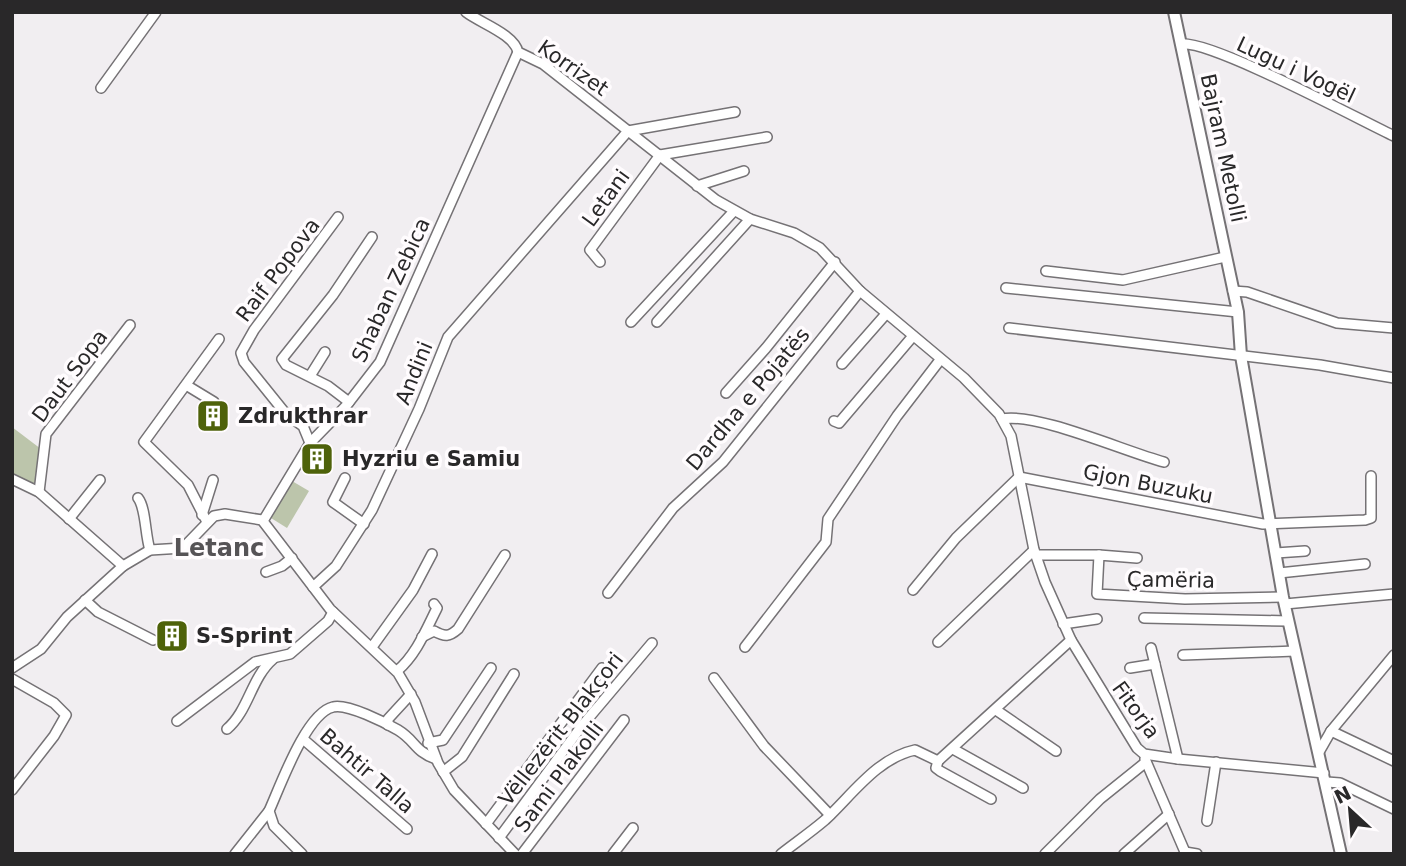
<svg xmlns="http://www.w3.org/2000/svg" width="1406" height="866" font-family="'DejaVu Sans',sans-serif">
<rect width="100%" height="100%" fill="#f1eef1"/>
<g fill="#bcc5ab">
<path d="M12,427l29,22 -5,36 -24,-9z"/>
<path d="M292,481l17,10 -22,37 -16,-10z"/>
</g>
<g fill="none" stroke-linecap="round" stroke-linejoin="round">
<defs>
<g id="minor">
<path d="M466,12c14,11 48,22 52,40l25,12 173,136 34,19 44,14 26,15 40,43 104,87 35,36 12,22 23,114 11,32 26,58 66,108 7,6 34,5 146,14"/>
<path d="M1181,44c30,-4 177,75 213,92"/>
<path d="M101,88l55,-76"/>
<path d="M628,131l107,-19"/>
<path d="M660,155l107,-18"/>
<path d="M697,186l47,-15"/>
<path d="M600,262l-10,-12 70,-95"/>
<path d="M1046,271l77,9 102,-23"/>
<path d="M1006,288l232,24"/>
<path d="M1233,291l14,1 90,31 57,5"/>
<path d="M631,322l103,-111"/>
<path d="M657,322l93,-103"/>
<path d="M1009,328l311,37 74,13"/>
<path d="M842,364l44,-50"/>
<path d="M310,376l15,-24"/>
<path d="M186,385l28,17"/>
<path d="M726,393l40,-45 69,-86"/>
<path d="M349,402l-21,-16 -42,-21 -4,-6 51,-64 39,-58"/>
<path d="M1002,419c34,-7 124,33 162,43"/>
<path d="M834,421l5,2 74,-87"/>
<path d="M310,443l-7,-17 -17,-12 -42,-52 -3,-9 13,-23 84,-113"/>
<path d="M1019,477l244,47 102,-4 6,-2v-42"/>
<path d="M345,478l-12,24 31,22"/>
<path d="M12,479l27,13 84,74 -56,51 -26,32 -29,19"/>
<path d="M39,492l7,-58 84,-109"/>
<path d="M138,498c8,10 7,37 12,52"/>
<path d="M202,515l11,-35"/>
<path d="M69,519l31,-39"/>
<path d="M263,521l47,-78 36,-37 34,-44 138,-310"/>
<path d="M207,522l-19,-37 -44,-43 75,-103"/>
<path d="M1276,553l29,-2"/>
<path d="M1036,555h63"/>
<path d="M1137,558l-38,-3 -2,39 88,5 98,-2"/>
<path d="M123,566l27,-16 33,-2 31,-32 11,-2 37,6 68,89 68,64 17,29 23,61 16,27 61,64"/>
<path d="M266,572l16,-6 10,-8"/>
<path d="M1279,573l86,-9"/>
<path d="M313,587l23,-21 36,-56 47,-101 29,-72 180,-206"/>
<path d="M913,590l43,-52 63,-61"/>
<path d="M608,593l65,-85 50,-46 137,-171"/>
<path d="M85,600l13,12 55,28"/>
<path d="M1285,604l109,-10"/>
<path d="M1144,618l144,3"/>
<path d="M1063,624l34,-5"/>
<path d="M422,637l12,-6c11,6 15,6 24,-2l47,-74"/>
<path d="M938,642l96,-92"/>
<path d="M372,647l41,-57 19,-36"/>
<path d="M745,647l81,-105 2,-23 69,-103 43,-56"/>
<path d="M1151,648l27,111"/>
<path d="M1183,655l112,-4"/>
<path d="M1130,668l25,-4"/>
<path d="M397,671c19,-16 29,-41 40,-63l-3,-4"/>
<path d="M714,678l50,68 66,69"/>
<path d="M12,679l42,24 12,12 -12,21 -42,54"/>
<path d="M996,710l60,41"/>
<path d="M177,721l78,-59 35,-8 38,-33 5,-9"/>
<path d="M388,725v-6l23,-25"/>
<path d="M227,729c22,-19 24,-51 46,-70"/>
<path d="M1331,731l63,30"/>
<path d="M303,739l104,90"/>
<path d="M428,743l15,-3 48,-72"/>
<path d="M953,749l70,39"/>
<path d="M1319,752l12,-21 63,-76"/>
<path d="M1145,759l40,93"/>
<path d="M938,761l133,-121"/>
<path d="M938,761l-2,7 4,3 51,28"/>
<path d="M443,772l19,-15 52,-83"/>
<path d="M1327,782l13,1 54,26"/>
<path d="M1207,821l9,-59"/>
<path d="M486,824l116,-156"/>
<path d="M499,838l82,-111 71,-84"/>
<path d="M1185,852l12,2"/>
<path d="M235,854l34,-43"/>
<path d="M302,854l-28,-28 -5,-15c11,-24 37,-98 64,-104 14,-4 53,16 65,23 18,11 16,21 38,29"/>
<path d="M522,854l102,-134"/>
<path d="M613,854l20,-26"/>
<path d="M781,854c14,-11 30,-22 44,-34 27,-25 52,-62 90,-70l23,11"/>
<path d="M1045,854l55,-55 46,-37"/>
<path d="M1124,854l45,-40"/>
</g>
<path id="major" d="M1174,12l64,300 3,44 42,241 58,257"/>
</defs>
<use href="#minor" stroke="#757275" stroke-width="12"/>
<use href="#major" stroke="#757275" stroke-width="14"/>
<use href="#minor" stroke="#fff" stroke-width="9"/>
<use href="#major" stroke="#fff" stroke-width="10"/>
</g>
<defs>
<symbol id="building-square" viewBox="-11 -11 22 22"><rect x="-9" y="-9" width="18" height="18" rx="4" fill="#4e620a" stroke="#fffcfe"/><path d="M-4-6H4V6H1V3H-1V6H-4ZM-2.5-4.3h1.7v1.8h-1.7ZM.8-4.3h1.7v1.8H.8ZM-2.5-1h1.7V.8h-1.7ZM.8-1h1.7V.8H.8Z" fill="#fff"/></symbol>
</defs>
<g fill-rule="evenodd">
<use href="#building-square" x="194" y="397" width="38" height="38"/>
<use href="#building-square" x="298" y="440" width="38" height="38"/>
<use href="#building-square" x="153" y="617" width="38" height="38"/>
</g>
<g text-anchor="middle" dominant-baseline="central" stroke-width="7" stroke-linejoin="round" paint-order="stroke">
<g font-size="21" fill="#292829" stroke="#fffcfe">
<text transform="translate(573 68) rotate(35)">Korrizet</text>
<text transform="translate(1296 70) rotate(25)">Lugu i Vogël</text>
<text transform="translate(1223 148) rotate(78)">Bajram Metolli</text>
<text transform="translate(606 198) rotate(-54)">Letani</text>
<text transform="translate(278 270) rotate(-53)">Raif Popova</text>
<text transform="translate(391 290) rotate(-65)">Shaban Zebica</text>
<text transform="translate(414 373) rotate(-68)">Andini</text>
<text transform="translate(70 376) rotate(-53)">Daut Sopa</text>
<text transform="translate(748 399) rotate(-50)">Dardha e Pojatës</text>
<text transform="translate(1148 484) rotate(11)">Gjon Buzuku</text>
<text transform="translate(1171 580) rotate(1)">Çamëria</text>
<text transform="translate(1136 710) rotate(54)">Fitorja</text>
<text transform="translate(561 729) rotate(-52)">Vëllezërit Blakçori</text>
<text transform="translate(367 771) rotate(41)">Bahtir Talla</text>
<text transform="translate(559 777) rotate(-53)">Sami Plakolli</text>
</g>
<g font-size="21" font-weight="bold" fill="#292829" stroke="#fffcfe" text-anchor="start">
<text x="238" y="416">Zdrukthrar</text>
<text x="342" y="459">Hyzriu e Samiu</text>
<text x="196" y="636">S-Sprint</text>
</g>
<g font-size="24" font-weight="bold" fill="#565356" stroke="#fffcfe">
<text x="219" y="548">Letanc</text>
</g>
</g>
<rect width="1406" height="866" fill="none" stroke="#292829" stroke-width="28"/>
<g transform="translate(1350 810) rotate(334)" stroke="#fffcfe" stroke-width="5" paint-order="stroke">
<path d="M0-5L12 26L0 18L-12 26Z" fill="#292829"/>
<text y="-10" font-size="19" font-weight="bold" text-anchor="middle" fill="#292829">N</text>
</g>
</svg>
